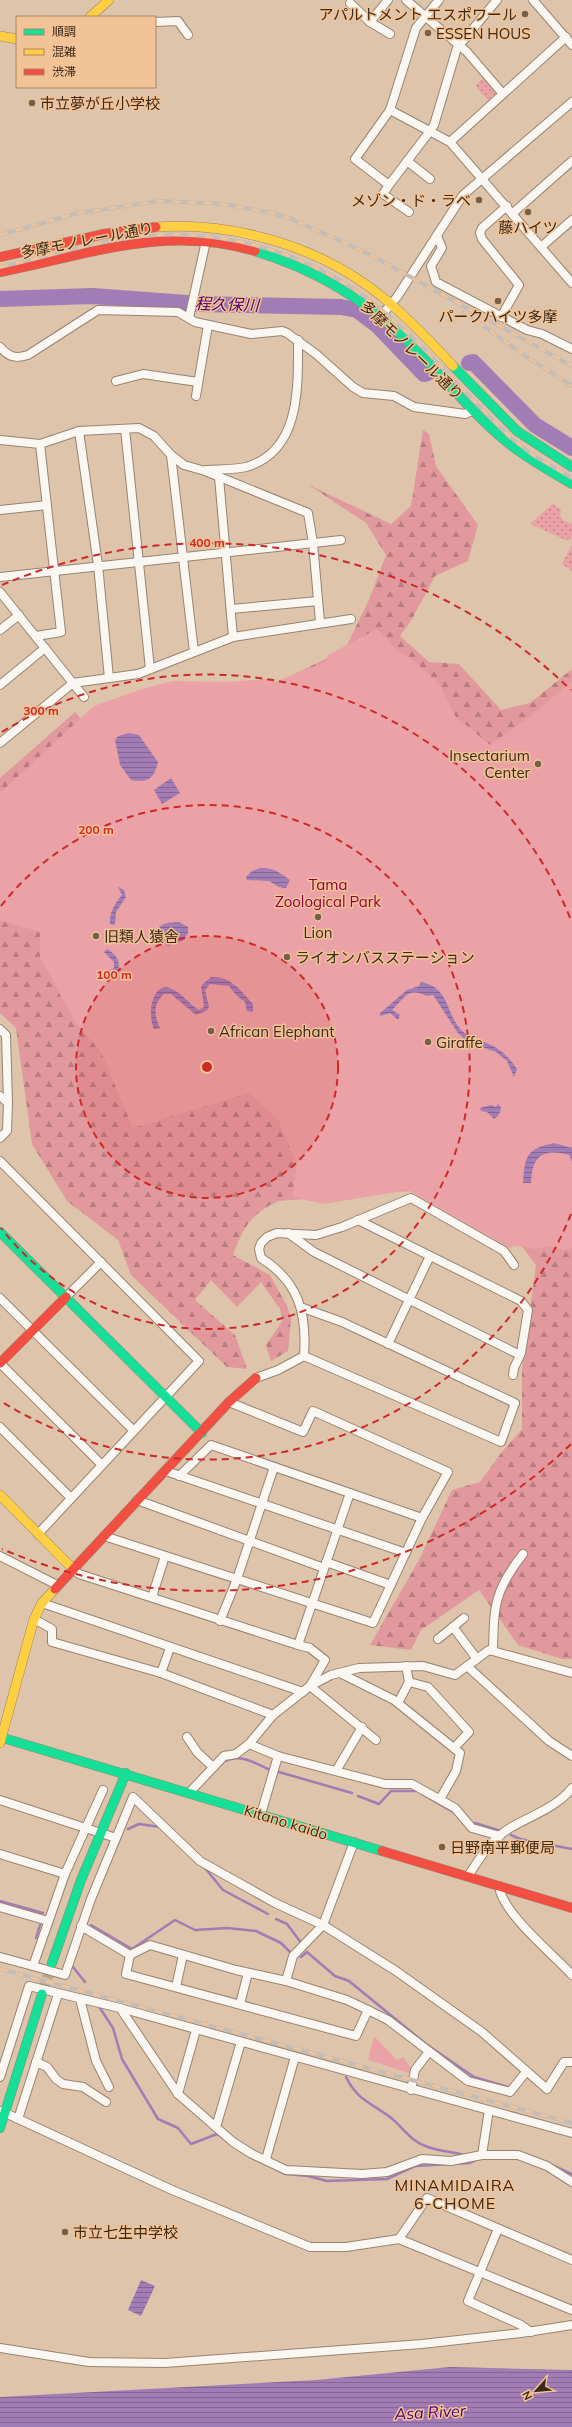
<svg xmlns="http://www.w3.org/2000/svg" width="572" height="2427" font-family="Mulish,'Noto Sans JP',sans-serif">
<defs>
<pattern id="grass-dots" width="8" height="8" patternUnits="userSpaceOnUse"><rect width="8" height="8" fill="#eaa2a6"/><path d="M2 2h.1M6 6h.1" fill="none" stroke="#bf8486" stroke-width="1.8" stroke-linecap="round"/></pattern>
<pattern id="forest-firs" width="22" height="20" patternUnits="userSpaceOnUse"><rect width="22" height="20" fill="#e2999e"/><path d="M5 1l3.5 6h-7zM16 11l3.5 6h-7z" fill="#b87d80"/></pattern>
<pattern id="water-rules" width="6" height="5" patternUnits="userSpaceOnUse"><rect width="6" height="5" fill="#a27cb4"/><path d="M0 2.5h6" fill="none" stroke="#856691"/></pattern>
</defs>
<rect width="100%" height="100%" fill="#ddc4ab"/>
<g fill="url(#grass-dots)">
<path d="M483,78l13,15 -8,7 -13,-14z"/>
<path d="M552,504l9,5 -1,6 4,6 8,3v12l-4,5 -38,-17z"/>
<path d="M572,545v26l-10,-7z"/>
</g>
<path fill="url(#forest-firs)" d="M423,430l6,4 7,32 42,59 -10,36 -33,15 -23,43 -12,17 29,26 30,2 42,46 29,-7 42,-34v29l-344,356 344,188v417h-10l-44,-14 -39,-55 -58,40 -10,20 -41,-5 49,-85 33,-70 28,-8 21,-29 21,-24v-60l14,-104 -20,-26 -93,-49 -144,11c-28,12 -36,27 -46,54l37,20 17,31 4,12 -3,33 -17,10 -5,-16 17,-25 -3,-11 -19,-27 -24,25 -26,-27 -16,20 40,35 12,34 -20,-2 -96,-92 -13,-35 -51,-39 -35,-57 -16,-116 -16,-15v-235l75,-66 33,39 165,-66 72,-36 24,-49 17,-45 -20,-32 -57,-38 82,39 20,-18z"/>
<g fill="#eaa2a6">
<path d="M377,629l22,23 12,6 28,26 16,32 35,29 43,-31 39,-33v567l-8,2 -16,-4 -13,3 -19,-3 -7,2 -101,-58 -84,14 -32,-7 5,-31 -18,-45 -30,-28 -116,35 -32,-76 -26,-30 -35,-65v-25l-40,-12v-127l94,-87 48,-17 31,-8 53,1 40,-3 9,3 50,-20 3,-7z"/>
<path d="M374,2036l23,24 6,-3 8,11 -2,5 -41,-13z"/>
</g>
<g fill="url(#water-rules)">
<path d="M129,733l10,2 19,27c-4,17 -10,21 -27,18l-11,-15 -5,-25 3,-4z"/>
<path d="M171,778l9,15 -18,11 -8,-14z"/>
<path d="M260,868c13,-1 21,5 30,12l-4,8 -7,-1 -10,-6 -22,-1 -1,-3 6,-6z"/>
<path d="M118,887l6,3 2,7 -10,15 -1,13 -5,-1c-1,-11 5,-21 12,-29z"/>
<path d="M179,922l9,5v6l-4,7 -16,6 -8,-5 -4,-6c2,-13 12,-12 23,-13z"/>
<path d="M107,949c9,5 14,12 11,22l-8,5 -4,-3 8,-5v-6l-10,-10z"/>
<path d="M211,977c21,0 28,12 42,27v8l-6,-1 -2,-9 -9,-7 -7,-9 -19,-2 -5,6 4,17 -3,4 -10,4 -25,-21h-7c-11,10 -10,21 -4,34l-6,1c-7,-13 -2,-50 18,-40 11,5 17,15 27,21l5,-3 -3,-21z"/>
<path d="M421,982c29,6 24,29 39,47 9,10 22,11 33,17 10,5 18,14 24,23l-3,8 -7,-16 -11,-9 -28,-10 -10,-9 -25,-38 -6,1c-19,-9 -21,0 -35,14l8,5 -2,5 -8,-7 -9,3 -2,-2 28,-24 12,-4z"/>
<path d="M498,1104c6,4 1,12 -4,15l-7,-7 -6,-1 -1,-3 11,-3 5,2z"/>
<path d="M554,1143l18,5v14l-3,-7c-26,-7 -37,1 -38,28h-8c2,-27 3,-34 31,-40z"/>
<path d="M141,2280l14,6 -14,30 -13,-6z"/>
<path d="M450,2367l122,3v57h-572v-30l316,-17z"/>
</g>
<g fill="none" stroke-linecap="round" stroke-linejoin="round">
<g stroke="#a27cb4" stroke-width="2.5">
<path d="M279,1772l73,21"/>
<path d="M207,1779c6,-5 12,-15 18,-18 15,-8 32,3 45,9"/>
<path d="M422,1794l31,18"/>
<path d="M358,1796l21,8 12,-13h25"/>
<path d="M475,1823l26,8"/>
<path d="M128,1829l11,-5 21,3"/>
<path d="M511,1835l9,4 52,10"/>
<path d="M205,1868l18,22 45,24"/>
<path d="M0,1901l43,12"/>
<path d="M276,1919l11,5 15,20"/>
<path d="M91,1925l41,24 43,-29 20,10 32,-2 29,3 25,12 11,11"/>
<path d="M36,1938l4,-13"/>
<path d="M301,1957l6,-5 28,24 14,5 77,63 48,33 34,10"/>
<path d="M73,1967l12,15"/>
<path d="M98,2005l15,23 9,31 36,60 20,9 13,16 26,-10 6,4"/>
<path d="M346,2077c12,24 24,25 44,40 13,10 21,25 38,30 11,4 24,5 36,8"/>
<path d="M490,2152l14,-1"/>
<path d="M552,2165l20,9"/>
<path d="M277,2170l9,4 22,2 19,5 60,-2 28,-13 55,-3 8,-4"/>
</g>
<g stroke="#a27cb4" stroke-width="16">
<path d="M0,299l93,-3 107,8 141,3 16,3 20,15 47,49 4,-1"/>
<path d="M469,363l4,-1 62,63 37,23"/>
</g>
<path stroke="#bda58e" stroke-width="11" stroke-dasharray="11 5.5" stroke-linecap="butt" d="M42,1994l10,-31"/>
<defs>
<g id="street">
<path d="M406,0l61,52 36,42"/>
<path d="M497,0l-40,48 -23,77 -4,6 -41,54 -34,-26 35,-49 60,32 122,141"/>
<path d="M533,0l39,45"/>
<path d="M350,3l20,19 20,12"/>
<path d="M155,22l23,-1 10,14"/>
<path d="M370,22l18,-22"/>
<path d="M390,110l26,-82 23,-28"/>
<path d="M450,142l116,-105"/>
<path d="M407,161l23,18"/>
<path d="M389,185l-6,9 26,18"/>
<path d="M513,213l59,-52"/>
<path d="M437,236l5,12 -11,18 5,16 91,48 15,4 30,15"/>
<path d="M541,247l31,-27"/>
<path d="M381,316l16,-19 66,-102 109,-93"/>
<path d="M501,317l18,-32 -37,-46 -2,-6 2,-5 25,-22"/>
<path d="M189,318l17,-77"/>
<path d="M0,347c9,10 15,12 28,8l70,-45 80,2 17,10 56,12 31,-3 5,2 29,21 37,33 10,6 31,3 20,11 51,7 9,-4"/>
<path d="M116,381l27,-7 55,8"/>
<path d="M196,396l12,-71"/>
<path d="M125,429l25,240"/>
<path d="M79,431l19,134 11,113"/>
<path d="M0,440l40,4 39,-13 60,-3 15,8 17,19 13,10 21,6 103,42 5,30 7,79"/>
<path d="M171,455l23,197"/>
<path d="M206,470c13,-1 27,0 40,-3 55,-16 52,-80 52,-127"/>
<path d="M219,477l14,160"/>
<path d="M0,510l47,-5"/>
<path d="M0,577l341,-37"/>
<path d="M0,592l84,105"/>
<path d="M231,609l87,-8"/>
<path d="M0,630l19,-15"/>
<path d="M36,636l25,-4 -21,-188"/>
<path d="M0,685l45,-37"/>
<path d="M0,743l73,-60 65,-9 95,-37 118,-18"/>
<path d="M0,1029l6,6 2,68"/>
<path d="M0,1096l8,7 -1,28 -7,7"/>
<path d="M0,1161l199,200 -161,173"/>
<path d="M358,1220l163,81 7,9 -7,43 -7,15 -1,7"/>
<path d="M288,1233l26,19 206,103"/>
<path d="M66,1297l35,-35"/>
<path d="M0,1298l134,133"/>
<path d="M303,1308l39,14 173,81 -14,39 -197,-86"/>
<path d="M388,1344l42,-88"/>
<path d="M0,1363l102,102"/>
<path d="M256,1378l22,-8 26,-14c3,-43 -5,-74 -43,-98l-2,-9 2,-6 6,-6 10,-4 39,2 26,-8 69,-29 93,53 10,14"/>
<path d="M0,1427l71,71"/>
<path d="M166,1471l240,82"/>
<path d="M179,1476l32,-31 211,73"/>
<path d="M137,1500l187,68"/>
<path d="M104,1536l269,87 49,-105 26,-46 -135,-61 -10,21 -74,-30"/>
<path d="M0,1556l57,29"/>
<path d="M326,1562l65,23"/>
<path d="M73,1569l6,5 219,71 52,-152"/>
<path d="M152,1597l13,-41"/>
<path d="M42,1603l261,89"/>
<path d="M34,1619l18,10v13l109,31 112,42"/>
<path d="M220,1621l17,-42 37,-112"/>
<path d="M453,1627l24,32"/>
<path d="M438,1639l26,-21"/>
<path d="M298,1645l12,3 15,12 -15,26 66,54"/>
<path d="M493,1651c1,-45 1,-60 30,-97"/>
<path d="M467,1666l82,75 23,15"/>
<path d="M161,1673l9,-25"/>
<path d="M340,1673l54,27 66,53 -4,18 -16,28"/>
<path d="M409,1682l19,5 41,45 -15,16"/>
<path d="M398,1703l11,-21 -3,-16"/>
<path d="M187,1737l10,15 16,15"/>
<path d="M249,1744l29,12 107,28h27l43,24 17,20 28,8"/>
<path d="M336,1771l26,-44"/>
<path d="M103,1790l-38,84 -32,92 32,9 26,-76 42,-102 67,64 75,42 48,22 73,46 86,61 65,57 17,-27h8"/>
<path d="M189,1793l35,-37 12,-2 13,-10 24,-29 37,-29 21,-11 28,-7 64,-2 32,9 34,-25 83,23"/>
<path d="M0,1800l116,38"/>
<path d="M261,1814l17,-58"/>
<path d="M0,1854l65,20"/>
<path d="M468,1876c12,-18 23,-37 42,-48 22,-13 46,-20 62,-40"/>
<path d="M499,1886c3,27 54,68 73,89"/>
<path d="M0,1907l48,14"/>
<path d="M81,1926l49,29 20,-10 86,25 50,11 7,-25 30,-31 31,-83"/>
<path d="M130,1955l-4,19 230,62 12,-26"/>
<path d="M0,1957l33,9"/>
<path d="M286,1981l61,19 21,10 20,10 80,61 42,11 16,-20"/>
<path d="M176,1987l7,-32"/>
<path d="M80,1999l16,62 13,26"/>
<path d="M240,2004l8,-31"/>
<path d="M120,2008l58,86 55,48 19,12 34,16 76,4 25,-2 35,-13 29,2 31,-6h36l29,11 25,16"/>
<path d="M36,2062l11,5 9,12 7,5 20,3 23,15"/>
<path d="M0,2077l29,-91 91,22 452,125"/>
<path d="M411,2090l4,-20 13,-17"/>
<path d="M178,2094l18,-64"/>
<path d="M1,2111l171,79 138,57h36l53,-8 173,71"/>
<path d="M18,2119l40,-125"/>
<path d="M216,2127l25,-85"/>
<path d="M482,2155l7,-45"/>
<path d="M266,2159l29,-102"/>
<path d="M498,2229l-30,72 53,24 10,7"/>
<path d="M399,2239l28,-41 145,62"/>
<path d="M0,2348l89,14 76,1 257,-19 99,-11 51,-8"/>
</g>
<g id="fast">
<path d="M255,251c56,17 104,44 146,84 37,35 68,76 107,108 20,16 42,28 64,41"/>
<path d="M453,366l64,65 55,36"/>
<path d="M0,1232l202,201"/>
<path d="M0,1737l382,114"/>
<path d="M52,1963l29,-83 45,-107"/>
<path d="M0,2128l42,-134"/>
</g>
<g id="slow">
<path d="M90,17l19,-17"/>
<path d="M0,36l17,3"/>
<path d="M156,227c81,-5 167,20 230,73 24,20 46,43 67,66"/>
<path d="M0,1495l73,74"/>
<path d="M0,1743l34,-124 8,-16 13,-14"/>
</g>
<g id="jam">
<path d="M0,257l104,-23 52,-7"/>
<path d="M0,272c88,-17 165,-48 255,-21"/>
<path d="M0,1363l66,-66"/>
<path d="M55,1589l174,-187 27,-24"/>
<path d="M382,1851l190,57"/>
</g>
</defs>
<use href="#street" stroke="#978470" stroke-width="10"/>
<use href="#fast" stroke="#978470" stroke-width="10"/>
<use href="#slow" stroke="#978470" stroke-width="10"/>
<use href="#jam" stroke="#978470" stroke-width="10"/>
<use href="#street" stroke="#faf6f2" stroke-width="8"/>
<use href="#fast" stroke="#16e098" stroke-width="9"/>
<use href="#slow" stroke="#ffcf43" stroke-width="9"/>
<use href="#jam" stroke="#f24e42" stroke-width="9"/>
<defs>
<g id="rail">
<path d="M0,235l78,-22 82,-12 63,3 49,9 20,6 77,35 203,112"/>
<path d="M0,267c47,-10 94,-26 142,-31 90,-9 182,22 249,82 43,37 79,81 120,120l22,17 39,23"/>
<path d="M464,312l63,45 45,29"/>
<path d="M0,1969l572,154"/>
</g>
</defs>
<use href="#rail" stroke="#c4bcb6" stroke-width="4"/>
<use href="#rail" stroke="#f2c396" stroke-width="2.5" stroke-dasharray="8" stroke-linecap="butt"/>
</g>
<circle cx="207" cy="1067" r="131" fill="#ce2827" fill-opacity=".12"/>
<g fill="none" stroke="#ce2827" stroke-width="2" stroke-dasharray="7 5">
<circle cx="207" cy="1067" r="131"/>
<path d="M1 906A262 262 0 1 1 1 1228"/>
<path d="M571 1214A393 393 0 0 1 2 1402M2 732A393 393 0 0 1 571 920"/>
<path d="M571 1444A524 524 0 0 1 2 1549M2 585A524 524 0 0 1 571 690"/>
</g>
<g fill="#74604b" stroke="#f2c396" stroke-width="1.5">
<circle cx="525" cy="14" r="4"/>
<circle cx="428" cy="33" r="4"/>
<circle cx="32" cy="103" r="4"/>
<circle cx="479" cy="200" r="4"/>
<circle cx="528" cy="212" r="4"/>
<circle cx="498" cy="301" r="4"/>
<circle cx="538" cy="764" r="4"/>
<circle cx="318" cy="917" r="4"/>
<circle cx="96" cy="936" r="4"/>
<circle cx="287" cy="957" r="4"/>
<circle cx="211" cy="1031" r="4"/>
<circle cx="428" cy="1042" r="4"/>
<circle cx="442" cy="1847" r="4"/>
<circle cx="65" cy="2232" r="4"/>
</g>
<g text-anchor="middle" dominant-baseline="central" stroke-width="3" stroke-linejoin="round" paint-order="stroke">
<g font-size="15" fill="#3c2a18" stroke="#f2c396" text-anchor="start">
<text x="517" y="14" text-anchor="end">アパルトメント エスポワール</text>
<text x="436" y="33">ESSEN HOUS</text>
<text x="40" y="103">市立夢が丘小学校</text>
<text x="471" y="200" text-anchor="end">メゾン・ド・ラベ</text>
<text x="528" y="227" text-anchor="middle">藤ハイツ</text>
<text x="498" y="316" text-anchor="middle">パークハイツ多摩</text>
<text x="530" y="755" text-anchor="end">Insectarium<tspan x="530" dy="17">Center</tspan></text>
<text x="318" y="932" text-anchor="middle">Lion</text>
<text x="104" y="936">旧類人猿舎</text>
<text x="295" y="957">ライオンバスステーション</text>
<text x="219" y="1031">African Elephant</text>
<text x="436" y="1042">Giraffe</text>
<text x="450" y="1847">日野南平郵便局</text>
<text x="73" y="2232">市立七生中学校</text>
</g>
<g font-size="15" fill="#3c2a18" stroke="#f2c396">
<text transform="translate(87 240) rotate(-11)">多摩モノレール通り</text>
<text transform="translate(412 350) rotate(44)">多摩モノレール通り</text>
<text transform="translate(286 1822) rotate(17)">Kitano kaido</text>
</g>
<g font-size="15" fill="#920042" stroke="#f2c396">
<text x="328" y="884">Tama<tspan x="328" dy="17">Zoological Park</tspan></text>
</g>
<g font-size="16" font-style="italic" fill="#490077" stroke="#f2c396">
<text transform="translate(227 304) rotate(2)">程久保川</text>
<text transform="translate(430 2412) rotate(-3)">Asa River</text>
</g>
<g font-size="16" letter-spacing="1" fill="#3c2a18" stroke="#f2c396">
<text x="455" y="2185">MINAMIDAIRA<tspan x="455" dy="18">6-CHOME</tspan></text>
</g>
</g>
<circle cx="207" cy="1067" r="6" fill="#ce2827" stroke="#f2c396" stroke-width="2"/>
<g font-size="12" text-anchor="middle" font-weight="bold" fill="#ce2827" stroke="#f2c396" stroke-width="3" stroke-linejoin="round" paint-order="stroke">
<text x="207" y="547">400 m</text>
<text x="41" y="715">300 m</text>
<text x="96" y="834">200 m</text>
<text x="114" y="979">100 m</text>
</g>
<rect x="16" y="16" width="140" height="72" fill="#f2c396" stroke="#a98664"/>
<rect x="24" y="29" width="20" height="6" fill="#16e098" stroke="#a98664"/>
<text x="52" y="36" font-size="12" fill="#3c2a18">順調</text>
<rect x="24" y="49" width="20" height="6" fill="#ffcf43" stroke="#a98664"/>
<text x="52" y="56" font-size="12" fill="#3c2a18">混雑</text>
<rect x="24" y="69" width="20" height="6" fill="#f24e42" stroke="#a98664"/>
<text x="52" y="76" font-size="12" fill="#3c2a18">渋滞</text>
<g transform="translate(536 2391) rotate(243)" stroke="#f2c396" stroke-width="3" paint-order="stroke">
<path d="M0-3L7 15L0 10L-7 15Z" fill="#3c2a18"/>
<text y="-6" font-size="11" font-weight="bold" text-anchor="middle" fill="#3c2a18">N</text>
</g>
</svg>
